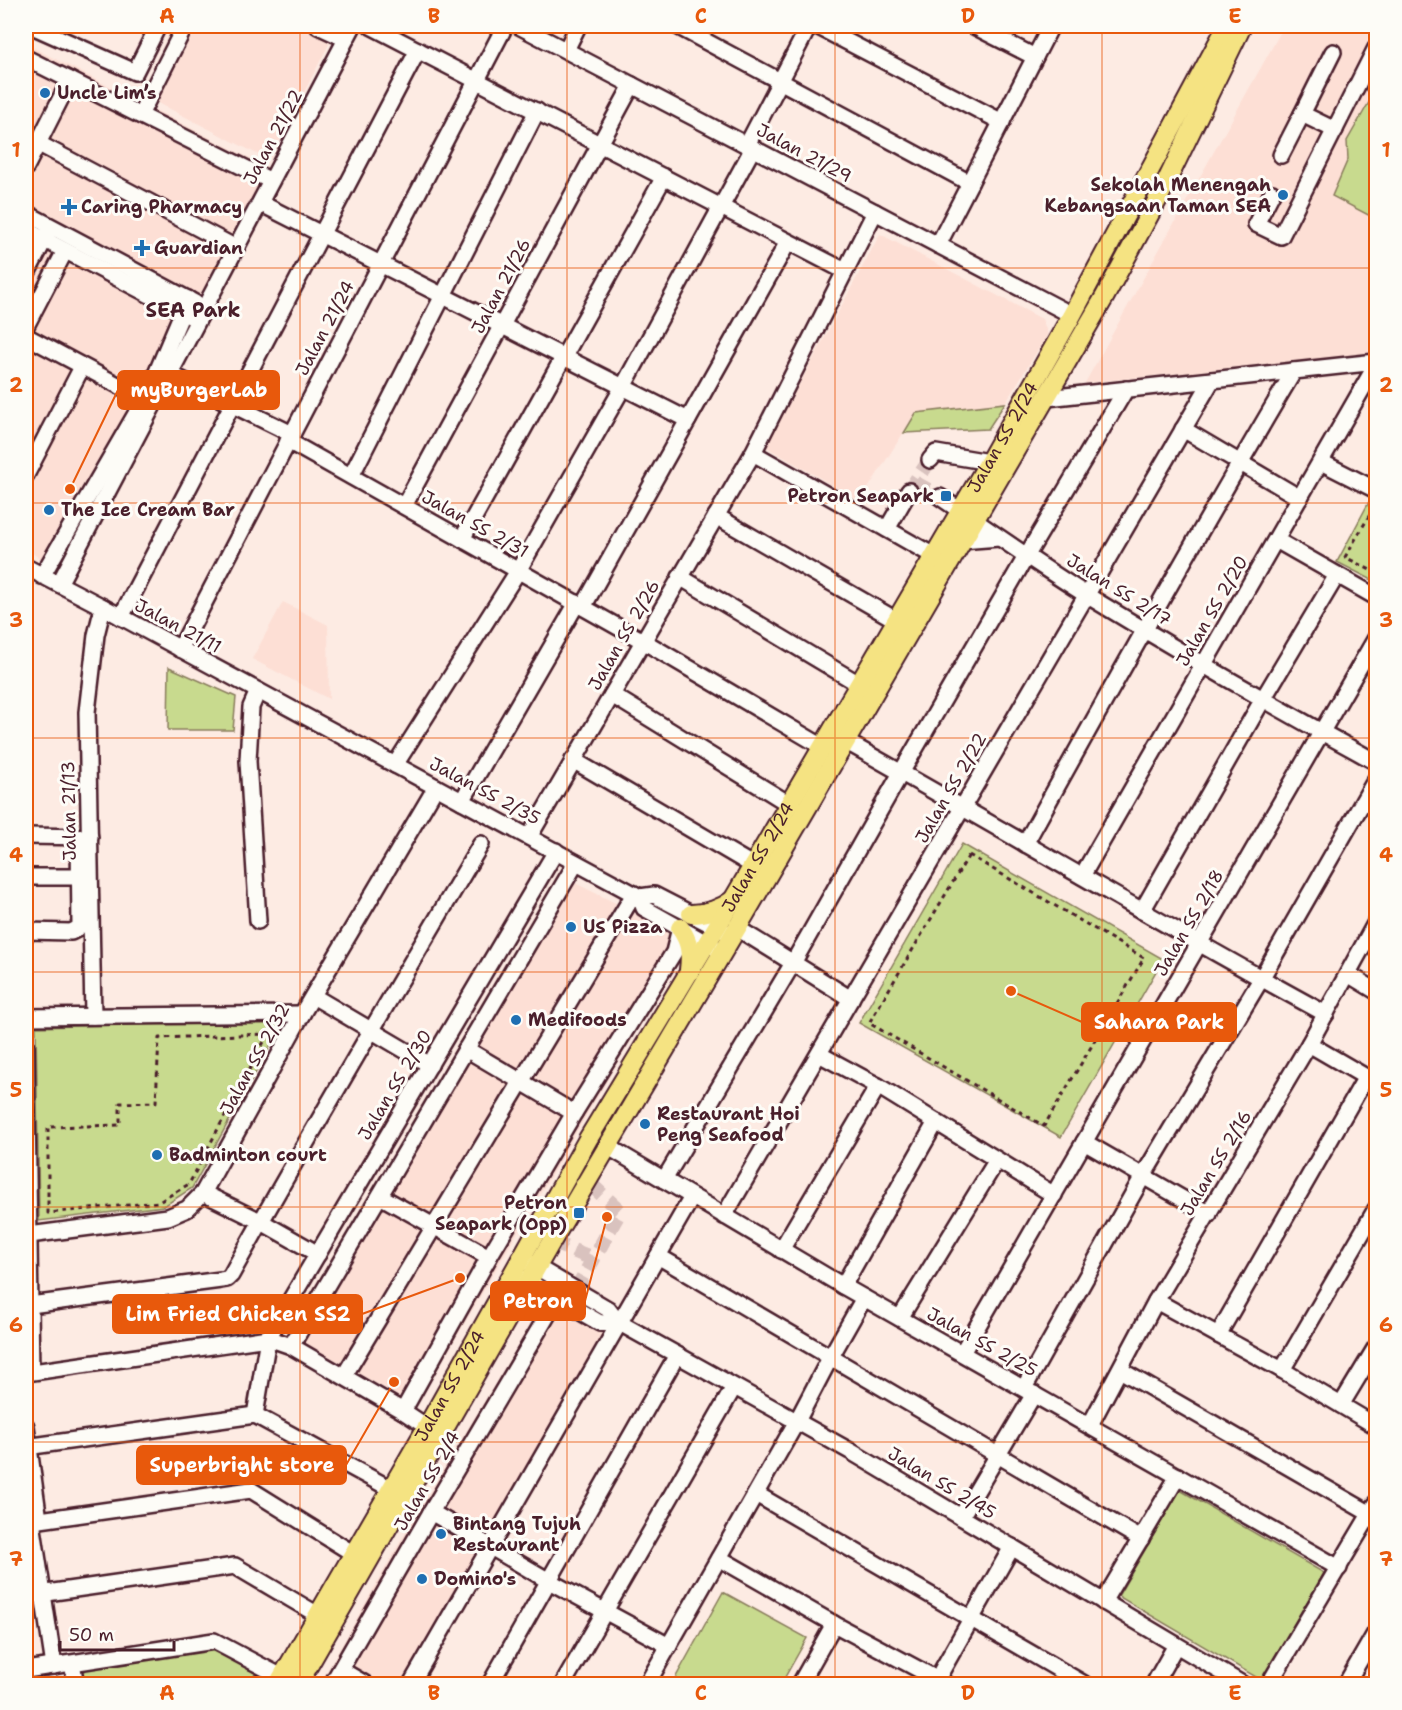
<svg xmlns="http://www.w3.org/2000/svg" width="1402" height="1710" font-family="'Shantell Sans',sans-serif">
<rect width="100%" height="100%" fill="#fdebe3"/>
<filter id="ink" filterUnits="userSpaceOnUse"><feTurbulence type="fractalNoise" baseFrequency=".0167" numOctaves="2"/><feDisplacementMap in="SourceGraphic" scale="12" xChannelSelector="R" yChannelSelector="G"/><feConvolveMatrix kernelMatrix="1 2 1 2 8 2 1 2 1" color-interpolation-filters="sRGB"/></filter>
<g filter="url(#ink)">
<g fill="#fddfd5">
<path d="M182,26h116l32,16 -61,118 -124,-64z"/>
<path d="M1284,26h71l21,11v316l-291,30z"/>
<path d="M26,44l243,124 -65,121 -160,271 -18,-10z"/>
<path d="M880,234l162,85 6,15 -43,69 -89,10 -56,88 -94,-54z"/>
<path d="M283,602l45,23 1,74 -77,-40z"/>
<path d="M561,876l107,53 6,37 -258,440 -129,-73z"/>
<path d="M545,1301l61,34 -199,349h-87l80,-142z"/>
</g>
<g fill="#c8da8e" stroke="#897c5c" stroke-width="1.5">
<path d="M1376,90v129l-44,-23 16,-37 -1,-18z"/>
<path d="M1005,403l-17,26 -84,4 12,-20z"/>
<path d="M1369,502l7,4v76l-39,-20z"/>
<path d="M169,667l67,30 -3,33h-65z"/>
<path d="M962,844l201,115 -102,178 -202,-114z"/>
<path d="M284,1021l-92,167 -28,18 -125,15 -3,-194z"/>
<path d="M1180,1490l144,83 -63,107 -143,-84z"/>
<path d="M723,1592l84,46 -26,46h-109z"/>
<path d="M213,1647l47,29 -5,8h-172l-3,-16z"/>
</g>
<g fill="none" stroke-linecap="round" stroke-linejoin="round">
<g stroke="#d9c2be" stroke-width="15" stroke-dasharray="15 8" stroke-linecap="butt">
<path d="M915,483l25,14"/>
<path d="M909,491l21,-31"/>
<path d="M552,1242l42,17"/>
<path d="M576,1290l44,-79 -33,-30"/>
</g>
<defs>
<g id="minor">
<path d="M32,26l103,46 23,-46"/>
<path d="M318,26l28,13"/>
<path d="M371,26l474,245"/>
<path d="M519,26l553,289"/>
<path d="M677,26l293,157"/>
<path d="M817,26l185,96"/>
<path d="M974,26l61,31"/>
<path d="M566,50l12,-24"/>
<path d="M1333,52l-31,62 33,16"/>
<path d="M26,58l245,123"/>
<path d="M140,115l45,-89"/>
<path d="M26,137l210,111"/>
<path d="M747,145l62,-119"/>
<path d="M1281,155l21,-41"/>
<path d="M26,167l44,-87"/>
<path d="M1272,193l-16,31 25,12 95,-188"/>
<path d="M260,203l428,217"/>
<path d="M26,213l169,90"/>
<path d="M26,230l164,86"/>
<path d="M938,245l113,-219"/>
<path d="M26,275l22,-42"/>
<path d="M26,326l39,-75"/>
<path d="M26,336l118,63"/>
<path d="M170,374l122,60"/>
<path d="M1047,398l329,-36"/>
<path d="M1183,429l117,69"/>
<path d="M288,441l355,200 180,106"/>
<path d="M753,453l181,103"/>
<path d="M930,460l6,-7 53,9"/>
<path d="M1321,462l55,28"/>
<path d="M26,475l56,-108"/>
<path d="M351,476l186,-365"/>
<path d="M940,497c49,33 98,68 148,99 95,58 191,113 288,166"/>
<path d="M404,506l228,-421"/>
<path d="M716,516l180,104"/>
<path d="M887,529l22,-38"/>
<path d="M462,539l202,-362"/>
<path d="M1276,540l100,57"/>
<path d="M961,541l38,-3"/>
<path d="M26,567l77,40 531,287 6,3 4,11 73,41"/>
<path d="M42,576l106,-183 40,-94"/>
<path d="M680,577l179,107"/>
<path d="M59,584l294,-558"/>
<path d="M583,607l205,-365"/>
<path d="M121,617l297,-567"/>
<path d="M180,649l325,-623"/>
<path d="M612,695l177,109"/>
<path d="M845,741c161,90 319,185 481,273"/>
<path d="M573,760l179,105"/>
<path d="M395,765l123,-194 105,-184 130,-239"/>
<path d="M462,801l115,-198"/>
<path d="M26,836l64,1"/>
<path d="M529,837l224,-384 122,-241"/>
<path d="M1025,844c88,-159 176,-317 269,-473"/>
<path d="M1082,876l294,-511"/>
<path d="M26,877h53"/>
<path d="M640,897l14,-2 72,37"/>
<path d="M1142,911l121,-212 74,-124"/>
<path d="M258,921l-10,-160 3,-54 7,-16"/>
<path d="M737,928l114,71"/>
<path d="M26,931l45,1 6,-3 3,-4 -1,-88"/>
<path d="M1348,974l28,17"/>
<path d="M313,996l117,69"/>
<path d="M93,1016l-6,-304 9,-77 7,-28"/>
<path d="M26,1017l276,-3"/>
<path d="M1309,1044l67,39"/>
<path d="M26,1046l5,326"/>
<path d="M466,1049l108,64"/>
<path d="M819,1054l59,32 176,109"/>
<path d="M1084,1142l125,72"/>
<path d="M607,1146l236,140 496,282"/>
<path d="M664,1180l129,-217 108,-190 126,-218 99,-166"/>
<path d="M203,1193l57,28 58,33"/>
<path d="M380,1196l109,61"/>
<path d="M724,1216l488,-836"/>
<path d="M29,1235l139,-18 19,-8 16,-16 99,-179 134,-227"/>
<path d="M781,1250l97,-164"/>
<path d="M658,1256l483,283"/>
<path d="M528,1262l80,47 10,13 232,129 392,233"/>
<path d="M520,1277l80,46 18,-1"/>
<path d="M843,1286l93,-164"/>
<path d="M1156,1301l126,69 94,56"/>
<path d="M30,1305l191,-25 6,-1 4,-4c81,-146 166,-288 250,-431"/>
<path d="M900,1318l97,-158"/>
<path d="M1218,1335l148,-258"/>
<path d="M291,1346l285,-483"/>
<path d="M962,1353l414,-715"/>
<path d="M1120,1370l256,147"/>
<path d="M1282,1370l94,-161"/>
<path d="M26,1373l242,-35 23,8 112,65 24,16"/>
<path d="M344,1376l290,-482"/>
<path d="M1024,1388l119,-212 118,-197 115,-200"/>
<path d="M1341,1405l35,-58"/>
<path d="M403,1411l86,-154 85,-144 100,-161 6,-24"/>
<path d="M255,1415l13,-77 288,-487"/>
<path d="M1090,1425l66,-124 153,-257 67,-122"/>
<path d="M26,1426l13,94"/>
<path d="M26,1447l229,-32 136,74"/>
<path d="M756,1494l328,190"/>
<path d="M431,1512l118,69 120,65"/>
<path d="M961,1517l73,-123"/>
<path d="M26,1522l225,-32 103,64"/>
<path d="M32,1522l22,144"/>
<path d="M719,1558l115,66 112,60"/>
<path d="M26,1596l209,-30 83,49"/>
<path d="M1103,1602l75,-126"/>
<path d="M72,1664l4,20"/>
<path d="M26,1670l188,-29 68,36"/>
<path d="M341,1670l24,14"/>
<path d="M937,1679l75,-132"/>
<path d="M332,1684l102,-177 123,-208"/>
<path d="M411,1684l281,-487"/>
<path d="M490,1684l187,-329"/>
<path d="M563,1684l171,-297"/>
<path d="M647,1684l150,-263 33,-63 34,-60"/>
<path d="M800,1684l34,-60"/>
<path d="M1154,1684l22,-39"/>
<path d="M1269,1684l107,-180"/>
<path d="M1346,1684l30,-52"/>
</g>
<g id="major">
<path d="M691,914c14,0 30,-5 42,-14"/>
<path d="M680,928c10,14 11,25 9,42"/>
<path id="s1" d="M278,1684l149,-257 161,-288 145,-239 256,-438 83,-147 155,-289"/>
<path d="M298,1684l252,-440 187,-316 367,-630 55,-101 83,-171"/>
</g>
</defs>
<use href="#minor" stroke="#4a1f2b" stroke-width="20"/>
<use href="#major" stroke="#4a1f2b" stroke-width="22"/>
<g stroke="#4a1f2b" stroke-width="3" stroke-dasharray="4.5 4.5" stroke-linecap="butt">
<path d="M1376,513l-4,-2 -27,46 31,16"/>
<path d="M969,855l175,103 -100,168 -175,-103z"/>
<path d="M268,1034l-79,150 -30,18 -111,11v-86l72,-2v-22l36,-1 3,-64z"/>
<path d="M183,1684h8"/>
</g>
<use href="#minor" stroke="#fdfcf7" stroke-width="15"/>
<use href="#major" stroke="#f5e382" stroke-width="18"/>
</g>
</g>
<path fill="none" stroke="#e8590c" stroke-width="1.5" stroke-opacity="0.55" d="M300,26v1658M567,26v1658M835,26v1658M1102,26v1658M26,268h1350M26,503h1350M26,738h1350M26,972h1350M26,1207h1350M26,1442h1350"/>
<g fill="#1f6fb2" stroke="#fdfcf7" stroke-width="2">
<circle cx="45" cy="93" r="6"/>
<circle cx="1283" cy="195" r="6"/>
<path d="M66 198h6v6h6v6h-6v6h-6v-6h-6v-6h6z"/>
<path d="M139 239h6v6h6v6h-6v6h-6v-6h-6v-6h6z"/>
<rect x="940" y="490" width="12" height="12" rx="3"/>
<circle cx="49" cy="510" r="6"/>
<circle cx="571" cy="927" r="6"/>
<circle cx="516" cy="1020" r="6"/>
<circle cx="645" cy="1124" r="6"/>
<circle cx="157" cy="1155" r="6"/>
<rect x="573" y="1207" width="12" height="12" rx="3"/>
<circle cx="441" cy="1534" r="6"/>
<circle cx="422" cy="1579" r="6"/>
</g>
<g text-anchor="middle" dominant-baseline="central" stroke-width="6" stroke-linejoin="round" paint-order="stroke">
<g font-size="18" font-weight="bold" fill="#4a1f2b" stroke="#fdfcf7" text-anchor="start">
<text x="57" y="93">Uncle Lim’s</text>
<text x="1271" y="185" text-anchor="end">Sekolah Menengah<tspan x="1271" dy="21">Kebangsaan Taman SEA</tspan></text>
<text x="81" y="207">Caring Pharmacy</text>
<text x="154" y="248">Guardian</text>
<text x="934" y="496" text-anchor="end">Petron Seapark</text>
<text x="61" y="510">The Ice Cream Bar</text>
<text x="583" y="927">US Pizza</text>
<text x="528" y="1020">Medifoods</text>
<text x="657" y="1114">Restaurant Hoi<tspan x="657" dy="21">Peng Seafood</tspan></text>
<text x="169" y="1155">Badminton court</text>
<text x="567" y="1203" text-anchor="end">Petron<tspan x="567" dy="21">Seapark (Opp)</tspan></text>
<text x="453" y="1524">Bintang Tujuh<tspan x="453" dy="21">Restaurant</tspan></text>
<text x="434" y="1579">Domino's</text>
</g>
<g font-size="18" fill="#4a1f2b" stroke="#fdfcf7">
<text transform="translate(273 137) rotate(-62)">Jalan 21/22</text>
<text transform="translate(804 153) rotate(28)">Jalan 21/29</text>
<text transform="translate(501 286) rotate(-62)">Jalan 21/26</text>
<text transform="translate(325 328) rotate(-62)">Jalan 21/24</text>
<text stroke="none"><textPath href="#s1" startOffset="1442">Jalan SS 2/24</textPath></text>
<text transform="translate(475 524) rotate(29)">Jalan SS 2/31</text>
<text transform="translate(1119 590) rotate(32)">Jalan SS 2/17</text>
<text transform="translate(1212 611) rotate(-60)">Jalan SS 2/20</text>
<text transform="translate(178 626) rotate(28)">Jalan 21/11</text>
<text transform="translate(624 635) rotate(-60)">Jalan SS 2/26</text>
<text transform="translate(951 788) rotate(-60)">Jalan SS 2/22</text>
<text transform="translate(485 791) rotate(28)">Jalan SS 2/35</text>
<text transform="translate(69 811) rotate(-91)">Jalan 21/13</text>
<text stroke="none"><textPath href="#s1" startOffset="956">Jalan SS 2/24</textPath></text>
<text transform="translate(1189 923) rotate(-60)">Jalan SS 2/18</text>
<text transform="translate(255 1059) rotate(-61)">Jalan SS 2/32</text>
<text transform="translate(395 1085) rotate(-59)">Jalan SS 2/30</text>
<text transform="translate(1216 1163) rotate(-59)">Jalan SS 2/16</text>
<text transform="translate(982 1342) rotate(29)">Jalan SS 2/25</text>
<text stroke="none"><textPath href="#s1" startOffset="344">Jalan SS 2/24</textPath></text>
<text transform="translate(427 1481) rotate(-60)">Jalan SS 2/4</text>
<text transform="translate(942 1483) rotate(31)">Jalan SS 2/45</text>
</g>
<g font-size="20" font-weight="bold" fill="#4a1f2b" stroke="#fdfcf7">
<text x="193" y="310">SEA Park</text>
</g>
</g>
<path fill="none" stroke="#e8590c" stroke-width="2" d="M70 489L118 390M1011 991L1082 1022M607 1217L585 1301M460 1278L362 1314M394 1382L346 1465"/>
<g fill="#e8590c" stroke="#fdfcf7" stroke-width="2">
<circle cx="70" cy="489" r="6"/>
<circle cx="1011" cy="991" r="6"/>
<circle cx="607" cy="1217" r="6"/>
<circle cx="460" cy="1278" r="6"/>
<circle cx="394" cy="1382" r="6"/>
</g>
<g fill="#e8590c" stroke="#e8590c" stroke-width="2">
<rect x="118" y="371" width="161" height="38" rx="6"/>
<rect x="1082" y="1003" width="154" height="38" rx="6"/>
<rect x="491" y="1282" width="94" height="38" rx="6"/>
<rect x="113" y="1295" width="249" height="38" rx="6"/>
<rect x="137" y="1446" width="209" height="38" rx="6"/>
</g>
<g font-size="20" text-anchor="middle" font-weight="bold" fill="#fff">
<text x="199" y="397">myBurgerLab</text>
<text x="1159" y="1029">Sahara Park</text>
<text x="538" y="1308">Petron</text>
<text x="238" y="1321">Lim Fried Chicken SS2</text>
<text x="242" y="1472">Superbright store</text>
</g>
<rect width="1402" height="1710" fill="none" stroke="#fdfcf7" stroke-width="66"/>
<path d="M60 1641v9h114v-9" fill="none" stroke="#4a1f2b" stroke-width="3"/>
<text x="69" y="1641" font-size="18" fill="#4a1f2b" stroke="#fdfcf7" stroke-width="4.5" paint-order="stroke">50 m</text>
<rect x="33" y="33" width="1336" height="1644" fill="none" stroke="#e8590c" stroke-width="2"/>
<g font-size="20" text-anchor="middle" font-weight="bold" fill="#e8590c">
<text x="167" y="23">A</text>
<text x="434" y="23">B</text>
<text x="701" y="23">C</text>
<text x="968" y="23">D</text>
<text x="1235" y="23">E</text>
<text x="16" y="157">1</text>
<text x="1386" y="157">1</text>
<text x="16" y="392">2</text>
<text x="1386" y="392">2</text>
<text x="16" y="627">3</text>
<text x="1386" y="627">3</text>
<text x="16" y="862">4</text>
<text x="1386" y="862">4</text>
<text x="16" y="1097">5</text>
<text x="1386" y="1097">5</text>
<text x="16" y="1332">6</text>
<text x="1386" y="1332">6</text>
<text x="16" y="1566">7</text>
<text x="1386" y="1566">7</text>
<text x="167" y="1700">A</text>
<text x="434" y="1700">B</text>
<text x="701" y="1700">C</text>
<text x="968" y="1700">D</text>
<text x="1235" y="1700">E</text>
</g>
</svg>
